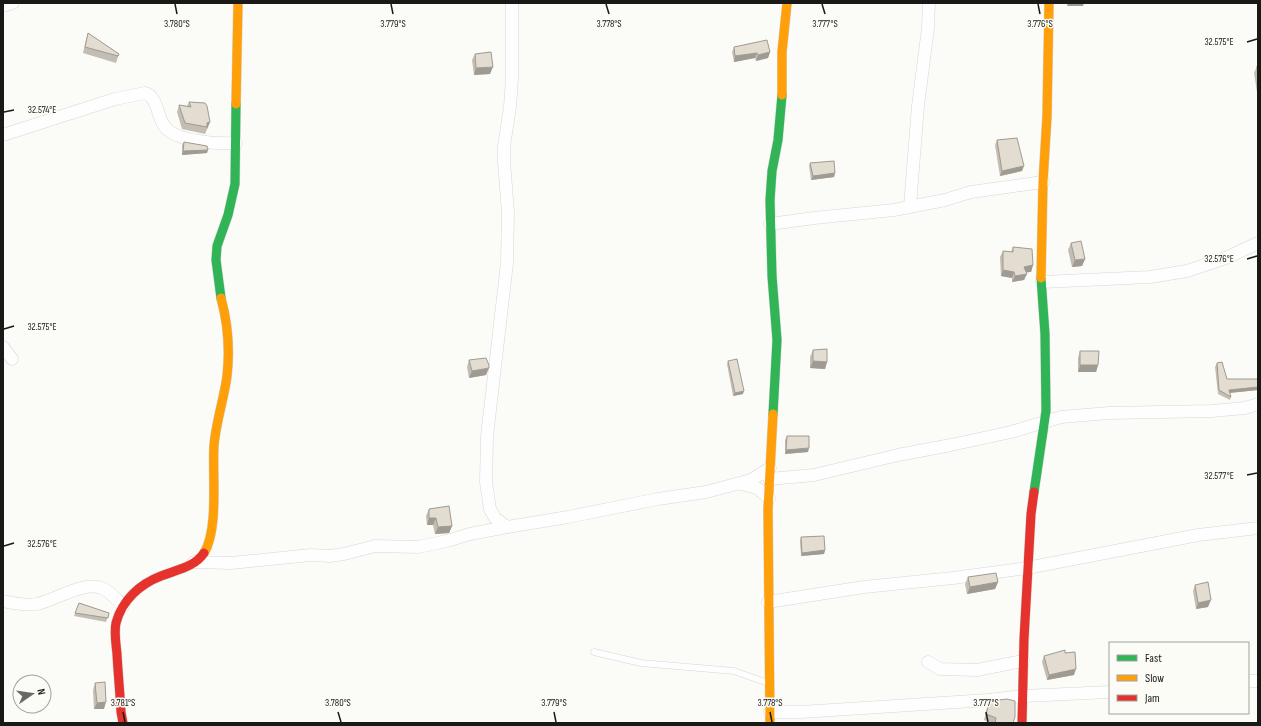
<svg xmlns="http://www.w3.org/2000/svg" width="1261" height="726" font-family="'Sofia Sans Condensed',sans-serif">
<rect width="100%" height="100%" fill="#fbfbf7"/>
<g fill="none" stroke-linecap="round" stroke-linejoin="round">
<defs>
<path id="lane" d="M594,652l47,11 93,8 34,12"/>
<g id="street">
<path d="M3,6l10,-3"/>
<path d="M3,135l112,-36 30,-6c13,4 12,24 20,34 12,15 53,17 71,16"/>
<path d="M910,206l8,-100 10,-78 1,-25"/>
<path d="M770,224l44,-6 80,-8 51,-10 26,-8 72,-10"/>
<path d="M1042,282l108,-5 37,-6 39,-13 32,-15"/>
<path d="M3,347l9,12"/>
<path d="M769,479l45,-4 84,-20 53,-10 60,-13 50,-15 48,-4 103,-2 33,-3 13,-4"/>
<path d="M741,484l16,4 12,10"/>
<path d="M507,527l-12,-9 -5,-9 -4,-27 1,-46 20,-173 1,-51 -4,-50v-16l6,-39 2,-29v-75"/>
<path d="M194,562l37,1 80,-8 19,1 14,-2 31,-8 43,1 29,-6 23,-7 37,-7 61,-10 90,-18 48,-7 45,-12 19,-12"/>
<path d="M3,601c10,2 24,5 34,3 19,-4 46,-23 65,-16 8,3 15,12 21,18"/>
<path d="M768,602l96,-15 89,-9 74,-10 171,-33 60,-7"/>
<path d="M928,662l12,7 37,1 46,-9"/>
<path d="M1248,681h10"/>
<path d="M770,712h31l187,-12 35,-4 87,-4"/>
</g>
<g id="fast">
<path d="M221,298l-5,-38 1,-14 11,-31 7,-31 1,-80"/>
<path d="M773,414l4,-74 -5,-64 -2,-76 2,-29 6,-31 4,-45"/>
<path d="M1034,492l12,-81 -1,-77 -4,-56"/>
</g>
<g id="slow">
<path d="M782,95v-43l5,-49"/>
<path d="M236,104l2,-101"/>
<path d="M1041,278l2,-96 4,-66 2,-113"/>
<path d="M204,553c15,-24 8,-79 10,-108 2,-23 10,-46 13,-69 3,-26 1,-52 -6,-78"/>
<path d="M770,723l-2,-214 5,-95"/>
</g>
<g id="jam">
<path d="M123,723l-2,-11c-1,-19 -3,-39 -4,-58 -1,-10 -3,-22 -1,-31 6,-23 24,-39 45,-47 15,-6 34,-9 43,-23"/>
<path d="M1022,723l2,-84 7,-125 3,-22"/>
</g>
</defs>
<use href="#lane" stroke="#d6d6d4" stroke-width="7"/>
<use href="#street" stroke="#d6d6d4" stroke-width="13"/>
<use href="#fast" stroke="#d6d6d4" stroke-width="10"/>
<use href="#slow" stroke="#d6d6d4" stroke-width="10"/>
<use href="#jam" stroke="#d6d6d4" stroke-width="10"/>
<use href="#lane" stroke="#fefefe" stroke-width="6"/>
<use href="#street" stroke="#fefefe" stroke-width="12"/>
<use href="#fast" stroke="#30b455" stroke-width="9"/>
<use href="#slow" stroke="#ff9f0a" stroke-width="9"/>
<use href="#jam" stroke="#e5322d" stroke-width="9"/>
</g>
<g fill="#c3bdb3">
<path d="M88,33l31,21 -3,9 -33,-10 3,-13z"/>
<path d="M734,47l36,5 -2,6 -12,3 -1,-3 -21,4 -2,-10z"/>
<path d="M475,54l15,20 -16,1 -2,-15z"/>
<path d="M1257,66h1v26h-1l-3,-19z"/>
<path d="M189,102l21,20 -5,12 -23,-5 -5,-17 2,-7 8,1z"/>
<path d="M997,140l25,31 -22,5 -5,-31z"/>
<path d="M184,142l23,11 -25,2v-10z"/>
<path d="M810,163l25,10 -1,4 -23,3 -2,-14z"/>
<path d="M1071,243l14,16 -3,7 -10,1 -4,-17z"/>
<path d="M1013,247l20,18 -2,7h-5l-2,8 -12,2v-4l-11,-2 -1,-19 3,-6 8,1z"/>
<path d="M813,350l14,12 -2,7 -15,-1v-11z"/>
<path d="M1080,351l18,14 -2,7h-18v-14z"/>
<path d="M469,360l17,15 -17,3 -2,-11z"/>
<path d="M728,361l15,33 -10,2 -6,-32z"/>
<path d="M1217,363l10,16 31,11 -28,3 1,4 -1,3 -12,-6 -3,-27z"/>
<path d="M787,436l21,16 -23,2v-14z"/>
<path d="M429,509l23,17 -3,7 -14,1 -2,-9h-6l-1,-9z"/>
<path d="M801,537l24,13 -1,4 -23,2 -1,-15z"/>
<path d="M968,577l30,5 -3,7 -28,5 -2,-10z"/>
<path d="M1195,585l13,22 -12,2 -3,-18z"/>
<path d="M79,603l30,10 -3,9 -32,-6z"/>
<path d="M1065,653l9,22 -27,5 -5,-18 2,-6z"/>
<path d="M95,683l9,26h-10l-1,-19z"/>
<path d="M990,701l23,22h-23l-6,-3 3,-12z"/>
</g>
<g fill="#9f9a92">
<path d="M1068,3h16l-1,3h-16z"/>
<path d="M770,52l-2,6 -12,3 2,-6z"/>
<path d="M757,53l-2,5 -21,4 1,-6z"/>
<path d="M493,67l-3,7 -16,1 2,-7z"/>
<path d="M210,122l-3,7v-6z"/>
<path d="M208,150l-1,3 -25,2 1,-4z"/>
<path d="M1024,166l-2,5 -22,5 2,-5z"/>
<path d="M835,173l-1,4 -23,3 2,-4z"/>
<path d="M1085,259l-3,7 -10,1 3,-7z"/>
<path d="M1033,265l-2,7 -10,1 3,-6z"/>
<path d="M1003,270l11,2 -2,6 -11,-2z"/>
<path d="M1027,274l-3,6 -12,2 3,-6z"/>
<path d="M813,361l14,1 -2,7 -15,-1z"/>
<path d="M1080,365h18l-2,7h-18z"/>
<path d="M489,368l-3,7 -17,3 3,-7z"/>
<path d="M1258,387v3l-30,3 1,-3z"/>
<path d="M744,391l-1,3 -10,2 2,-3z"/>
<path d="M809,448l-1,4 -23,2 1,-4z"/>
<path d="M429,518h7l-3,7h-6z"/>
<path d="M452,526l-3,7 -14,1 3,-7z"/>
<path d="M825,550l-1,4 -23,2 1,-3z"/>
<path d="M998,582l-3,7 -28,5 3,-7z"/>
<path d="M1211,600l-3,7 -12,2 2,-6z"/>
<path d="M1076,669l-2,6 -27,5 2,-5z"/>
<path d="M106,702l-2,7h-10l3,-6z"/>
</g>
<g fill="#e3dcd0" stroke="#9f9a92">
<path d="M88,33l31,21 -1,2 -33,-9z"/>
<path d="M767,40l3,12 -12,3 -1,-2 -22,3 -1,-9z"/>
<path d="M491,52l2,15 -17,1 -1,-14z"/>
<path d="M1257,66h1v9z"/>
<path d="M189,102l16,1 2,3 3,16 -3,1v4l-22,-4 -6,-18 12,2z"/>
<path d="M1017,138l7,28 -22,5 -5,-31z"/>
<path d="M184,142l23,4 1,4 -25,1z"/>
<path d="M834,161l1,12 -22,3 -3,-13z"/>
<path d="M1081,241l4,18 -10,1 -4,-17z"/>
<path d="M1013,247l19,2 1,16 -9,2 3,7 -12,2 -1,-4 -11,-2v-19l10,1z"/>
<path d="M827,349v13l-14,-1v-11z"/>
<path d="M1080,351h19l-1,14h-18z"/>
<path d="M486,358l3,7v3l-17,3 -3,-11z"/>
<path d="M737,359l7,32 -9,2 -7,-32z"/>
<path d="M1222,362l5,17h31v8l-29,3 2,7 -12,-7 -2,-27z"/>
<path d="M787,436h22v12l-23,2z"/>
<path d="M449,506l3,20 -14,1 -2,-9h-7v-9z"/>
<path d="M824,536l1,14 -23,3 -1,-16z"/>
<path d="M996,573l2,9 -28,5 -2,-10z"/>
<path d="M1208,582l3,18 -13,3 -3,-18z"/>
<path d="M79,603l30,10 -1,5 -33,-5z"/>
<path d="M1065,650v3l10,-1 1,17 -27,6 -5,-19z"/>
<path d="M105,682l1,20 -9,1 -2,-20z"/>
<path d="M1007,699l8,2v16l-2,6h-18l1,-5 -10,-4 4,-13z"/>
</g>
<path fill="none" stroke="#191917" stroke-width="1.5" d="M175,4l2,10M391,4l2,10M606,4l3,10M822,4l3,10M1038,4l2,10M1247,42l10,-3M4,112l10,-2M1247,259l10,-3M4,329l10,-3M1247,475l10,-2M4,546l10,-3M123,712l2,10M338,712l3,10M554,712l2,10M770,712l2,10M986,712l2,10"/>
<g font-size="10" text-anchor="middle" fill="#191917" stroke="#fcfcf6" stroke-width="3" stroke-linejoin="round" paint-order="stroke">
<text x="177" y="27">3.780°S</text>
<text x="393" y="27">3.779°S</text>
<text x="609" y="27">3.778°S</text>
<text x="825" y="27">3.777°S</text>
<text x="1040" y="27">3.776°S</text>
<text x="1219" y="45">32.575°E</text>
<text x="42" y="113">32.574°E</text>
<text x="1219" y="262">32.576°E</text>
<text x="42" y="330">32.575°E</text>
<text x="1219" y="479">32.577°E</text>
<text x="42" y="547">32.576°E</text>
<text x="123" y="706">3.781°S</text>
<text x="338" y="706">3.780°S</text>
<text x="554" y="706">3.779°S</text>
<text x="770" y="706">3.778°S</text>
<text x="986" y="706">3.777°S</text>
</g>
<rect width="1261" height="726" fill="none" stroke="#191917" stroke-width="8"/>
<rect x="1109" y="642" width="140" height="72" fill="#fcfcf6" stroke="#a1a19d"/>
<rect x="1117" y="655" width="20" height="6" fill="#30b455" stroke="#a1a19d"/>
<text x="1145" y="662" font-size="12" fill="#191917">Fast</text>
<rect x="1117" y="675" width="20" height="6" fill="#ff9f0a" stroke="#a1a19d"/>
<text x="1145" y="682" font-size="12" fill="#191917">Slow</text>
<rect x="1117" y="695" width="20" height="6" fill="#e5322d" stroke="#a1a19d"/>
<text x="1145" y="702" font-size="12" fill="#191917">Jam</text>
<g transform="translate(32 694) rotate(77)"><circle r="19" fill="#fcfcf6" stroke="#a1a19d"/>
<path d="M0-3L7 15L0 10L-7 15Z" fill="#686865"/>
<text y="-6" font-size="11" font-weight="bold" text-anchor="middle" fill="#191917">N</text>
</g>
</svg>
